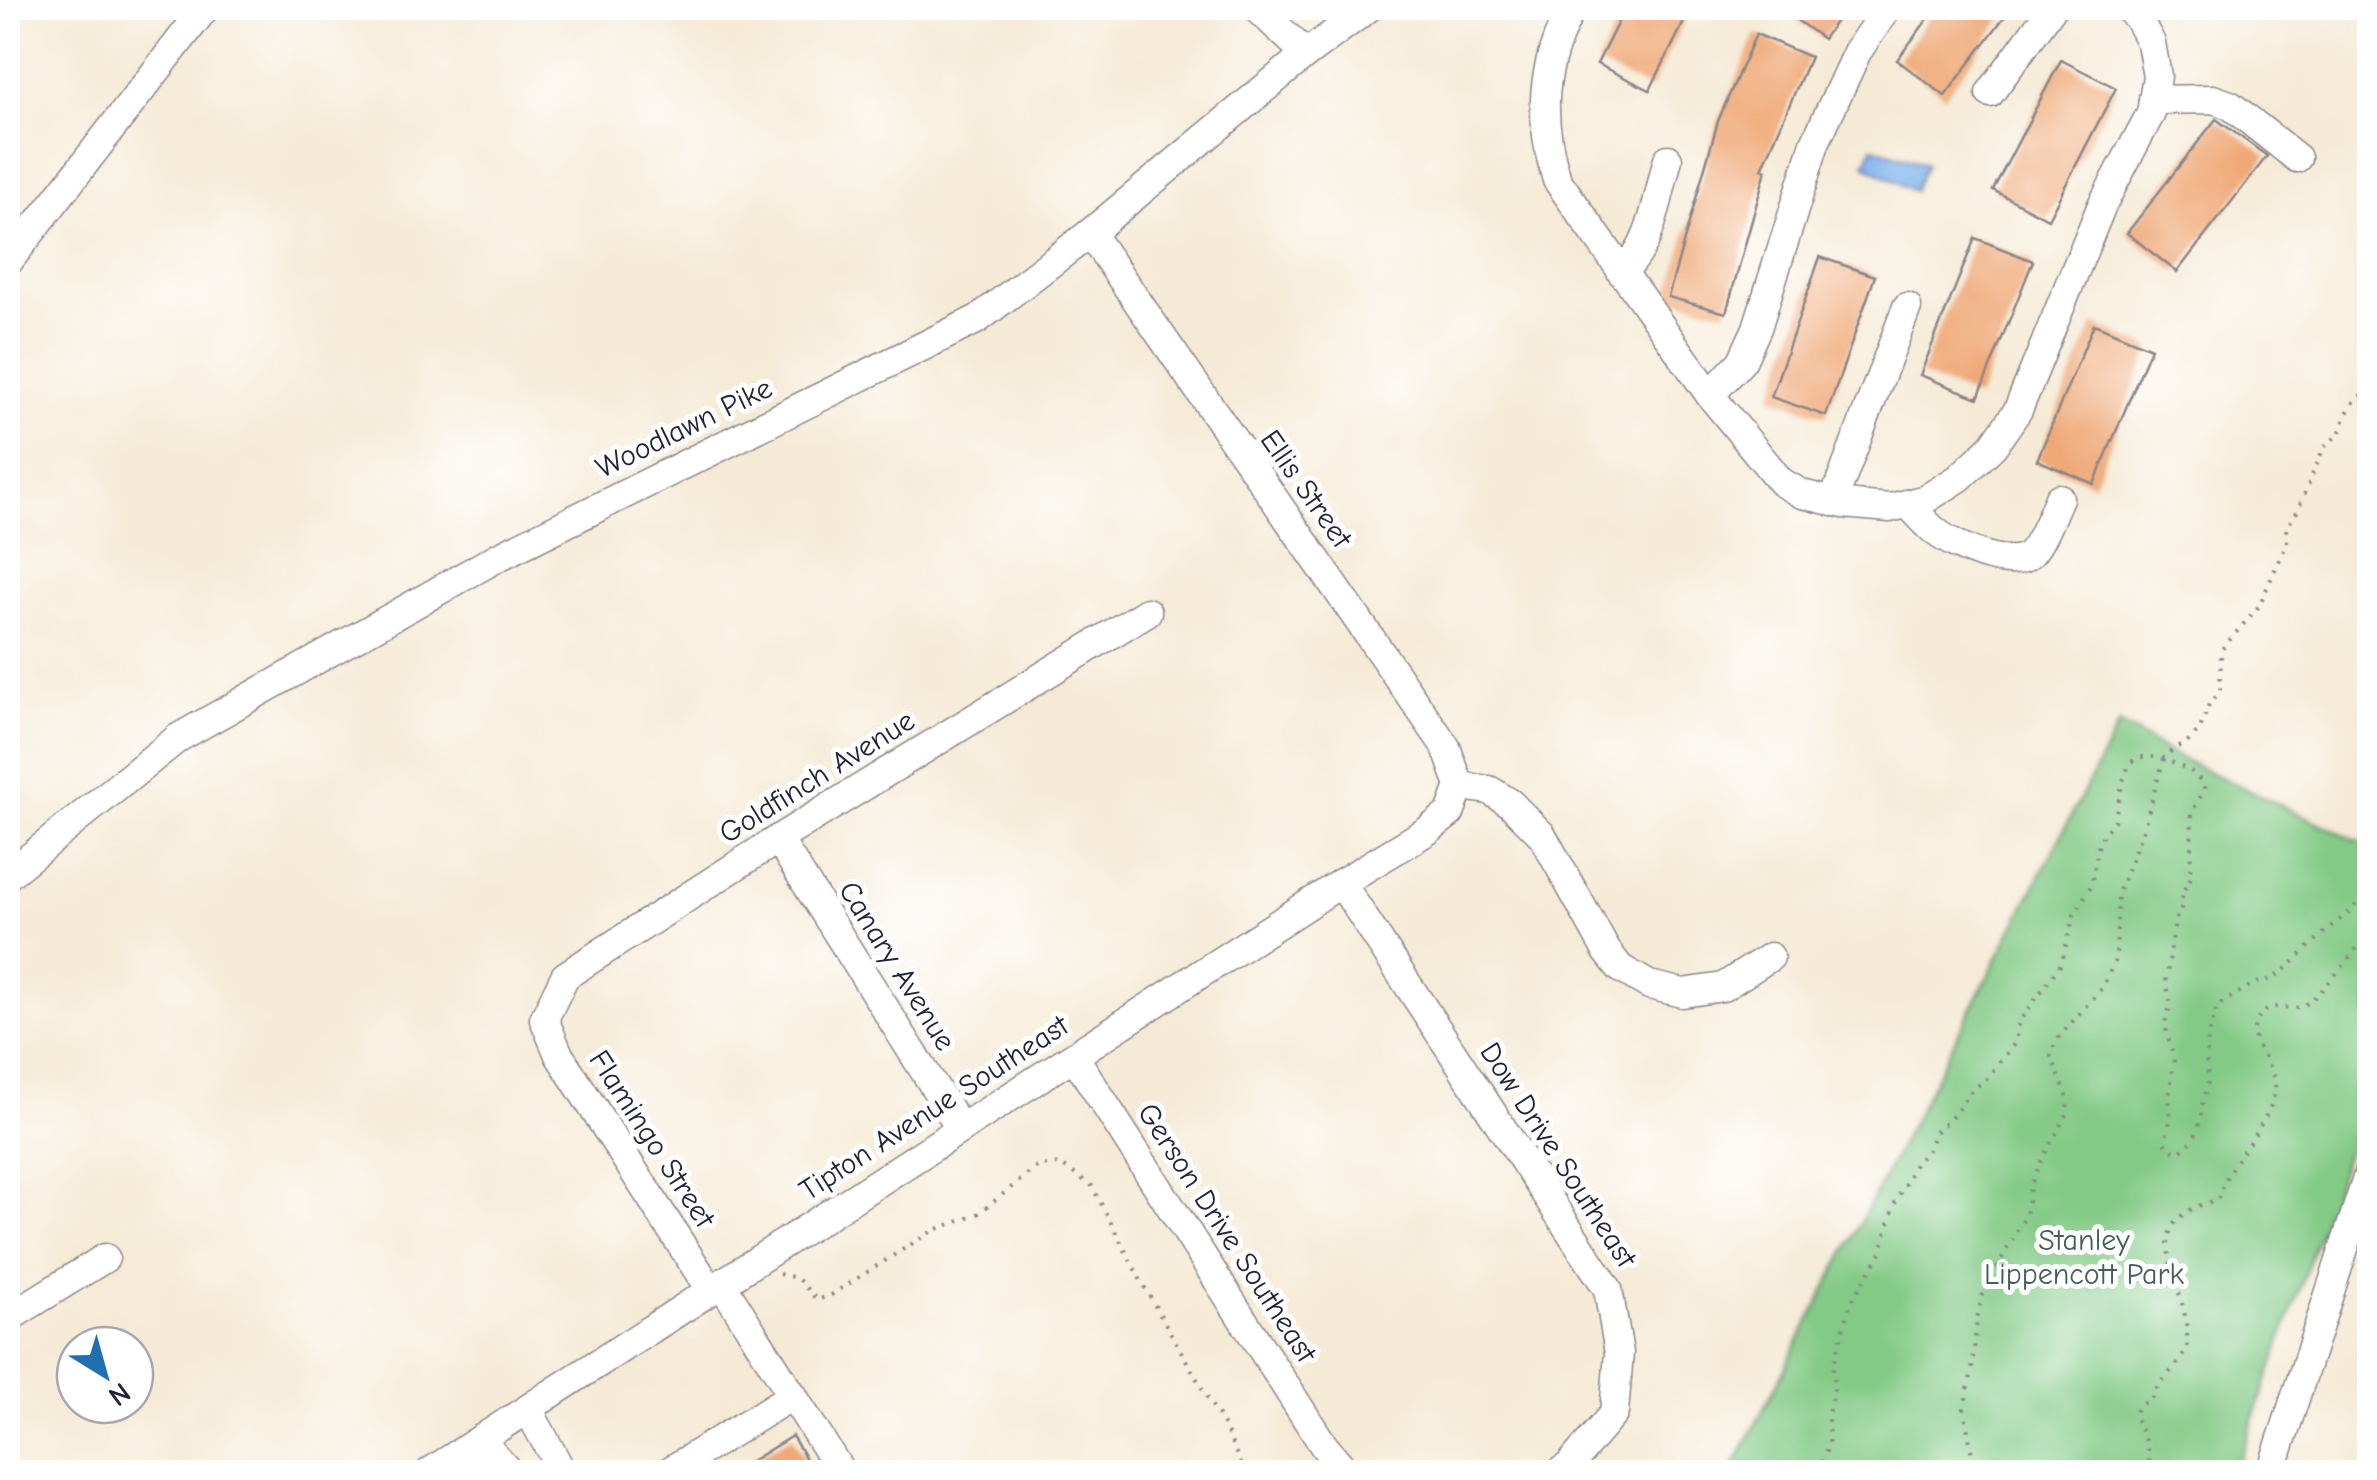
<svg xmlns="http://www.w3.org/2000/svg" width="2377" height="1480" font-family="'Comic Neue',sans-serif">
<rect width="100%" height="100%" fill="#fff"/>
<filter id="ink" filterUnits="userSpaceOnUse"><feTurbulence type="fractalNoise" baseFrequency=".01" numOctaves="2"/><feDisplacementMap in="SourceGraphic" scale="20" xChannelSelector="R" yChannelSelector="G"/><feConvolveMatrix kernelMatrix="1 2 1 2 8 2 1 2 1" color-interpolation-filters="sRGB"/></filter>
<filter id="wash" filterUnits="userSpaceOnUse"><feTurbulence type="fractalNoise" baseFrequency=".0048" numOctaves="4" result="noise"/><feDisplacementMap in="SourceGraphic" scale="40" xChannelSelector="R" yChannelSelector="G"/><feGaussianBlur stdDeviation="2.25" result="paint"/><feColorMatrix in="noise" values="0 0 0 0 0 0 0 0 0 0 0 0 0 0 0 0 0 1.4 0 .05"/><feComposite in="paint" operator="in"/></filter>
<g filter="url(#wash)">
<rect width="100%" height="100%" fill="#f5ead5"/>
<path fill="#83ca86" stroke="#527660" stroke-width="2.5" d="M2119,724l66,37 184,85v245l-134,381h-504z"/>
<path fill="#80b3ed" stroke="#516a94" stroke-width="2.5" d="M1873,147l53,17 -12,27 -49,-26z"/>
<g id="blocks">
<g fill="#efa876">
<path d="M1625,8h66l-41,82 -53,-26z"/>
<path d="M1780,8h65l-22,31z"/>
<path d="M1936,8h75l-66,88 -48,-36z"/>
<path d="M1756,34l54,23 -48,112 4,1 -40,143 -58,-16 50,-176z"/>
<path d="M2061,60l55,28 -68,131 -55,-29z"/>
<path d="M2216,119l51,37 -90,116 -50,-39z"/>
<path d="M1975,238l58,23 -55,137 -58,-23z"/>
<path d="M1820,257l55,19 -49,140 -55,-19z"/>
<path d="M2094,324l57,24 -57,136 -57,-24z"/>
<path d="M792,1436l17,28 -13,8h-63z"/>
</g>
</g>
</g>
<g filter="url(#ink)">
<use href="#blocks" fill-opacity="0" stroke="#8c8688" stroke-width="2.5"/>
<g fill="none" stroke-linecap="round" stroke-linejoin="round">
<defs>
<g id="minor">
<path d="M1257,8l49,46"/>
<path d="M1572,8c-32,59 -34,109 -15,172l153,215 71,87 21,12 41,10 47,4 36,-9 33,-21 34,-32 25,-36 84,-205 49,-92 6,-37 -6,-33 -14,-26 -10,-9"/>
<path d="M1990,93l62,-85"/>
<path d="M2153,100l60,-1 17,6 67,53"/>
<path d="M1090,233l356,514 14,39"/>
<path d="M8,262l197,-254"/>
<path d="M1621,272c31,-22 37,-78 47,-113"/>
<path d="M1710,395l32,-34 15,-33 58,-185 42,-91 30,-44"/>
<path d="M1833,502l74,-195"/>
<path d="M1908,504c9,9 18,20 28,28 18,14 75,40 94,22 12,-12 22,-41 29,-56"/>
<path d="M1460,786l29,4 21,13 32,32 64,115 14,18 29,17 34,8 40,-6 47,-30"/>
<path d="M778,839l183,290"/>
<path d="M8,875l170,-137 320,-181 480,-238 112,-86 216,-179 62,-46"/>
<path d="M1341,883l267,406 11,64 -5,60 -45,53 -9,6"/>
<path d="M1074,1056l250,390 22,26"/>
<path d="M722,1284l119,188"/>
<path d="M711,1291l-152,-236 -15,-36 21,-43 213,-137 369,-227"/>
<path d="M8,1318l97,-60"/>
<path d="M528,1409l34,63"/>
<path d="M480,1440l29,32"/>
<path d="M430,1472l911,-589 86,-52 23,-18 10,-27"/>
<path d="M668,1472l125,-77"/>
<path d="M2271,1472l99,-303"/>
</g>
</defs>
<use href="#minor" stroke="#8c8688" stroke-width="31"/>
<g stroke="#8c8688" stroke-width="4" stroke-dasharray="2.5 8" stroke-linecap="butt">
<path d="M779,1274l18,4 20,22 14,-5 101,-64 46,-17 60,-48 22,-2 32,22 49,95 85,149 18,42"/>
<path d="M1818,1472l11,-28 -1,-30 6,-25 -1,-22 18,-65 29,-48 15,-51 21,-41 11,-10 8,-20 19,-17 15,-22 17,-14 29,-36 3,-20 43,-59 13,-49 17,-29 7,-38 5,-14 11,-13 9,-40 6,-16 6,-6 6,-2h20l31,15 12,12v6l-12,22 -2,68 -7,11 -2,17 -6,13 -9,60 5,24 -5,12 -1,9 9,34 -5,38 2,18 -6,25 3,7 9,5c23,-12 23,-32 26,-54 2,-8 6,-14 5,-23 -1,-11 -3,-20 -1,-31 2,-13 7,-26 10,-39l36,-22 19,-5 16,-12 40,-38 25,-20 5,-9 12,-8"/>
<path d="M1975,1472l-11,-64 8,-37 5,-52 5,-22 7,-15 37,-67 4,-28 12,-28 26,-46 -1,-18 -16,-39 5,-16 47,-53 13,-29 2,-65 25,-63 21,-71 9,-10 14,-6 13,-14 9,-25 8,-8 3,-7 1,-39 38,-44 28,-63 -1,-15 11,-16 27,-65 15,-13 8,-21 9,-14 14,-10"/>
<path d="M2150,1472c0,-11 -3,-26 -7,-37 -2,-7 -9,-14 -8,-22 2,-9 11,-10 16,-15 4,-4 4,-10 8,-14 9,-11 23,-22 28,-37 1,-3 0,-11 0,-15 -3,-57 -56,-110 30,-132 5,-9 7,-20 12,-28 14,-24 42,-54 46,-81 3,-27 -33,-49 -17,-72 13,-19 26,-9 42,-12 14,-2 64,-65 70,-80"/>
</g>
<use href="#minor" stroke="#fff" stroke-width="28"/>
</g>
</g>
<g text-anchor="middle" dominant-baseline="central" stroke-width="10" stroke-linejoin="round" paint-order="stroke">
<g font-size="30" fill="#22223b" stroke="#fff">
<text transform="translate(684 428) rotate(-26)">Woodlawn Pike</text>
<text transform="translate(1306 489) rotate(55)">Ellis Street</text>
<text transform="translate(817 777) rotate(-32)">Goldfinch Avenue</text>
<text transform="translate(897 966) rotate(58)">Canary Avenue</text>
<text transform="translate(934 1108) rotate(-33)">Tipton Avenue Southeast</text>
<text transform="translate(652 1139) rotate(57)">Flamingo Street</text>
<text transform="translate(1558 1155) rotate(57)">Dow Drive Southeast</text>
<text transform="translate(1227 1233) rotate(57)">Gerson Drive Southeast</text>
</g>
<g font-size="30" fill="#445d55" stroke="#fff">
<text x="2084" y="1240">Stanley<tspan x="2084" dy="34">Lippencott Park</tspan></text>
</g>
</g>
<rect width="2377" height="1480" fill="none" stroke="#fff" stroke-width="40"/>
<g transform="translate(105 1375) rotate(143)"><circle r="48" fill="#ffffff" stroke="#a7a7b1" stroke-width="2.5"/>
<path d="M0-8L18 38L0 25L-18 38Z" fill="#1f6fb2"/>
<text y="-15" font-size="28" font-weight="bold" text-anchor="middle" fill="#22223b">N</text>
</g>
</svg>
